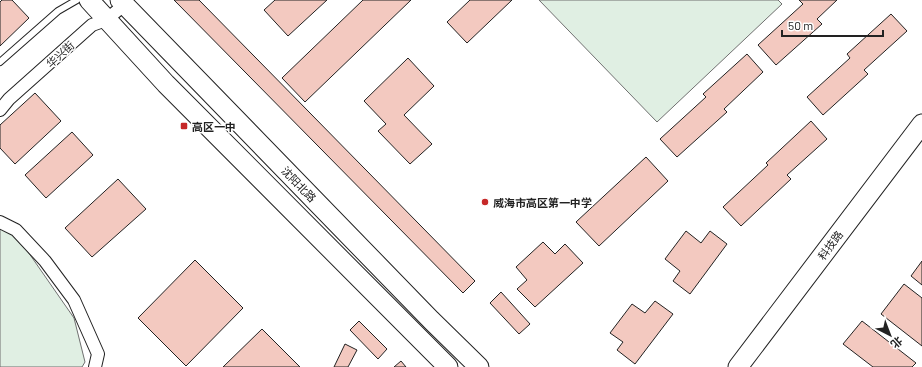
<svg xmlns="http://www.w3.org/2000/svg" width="922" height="367" font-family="Barlow,'Noto Sans SC',sans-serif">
<rect width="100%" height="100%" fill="#fff"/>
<g fill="#e0efe3" stroke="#6f6f6f">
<path d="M539,0h239l4,4 -125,118z"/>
<path d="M0,226l17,10 57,82 11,44 -3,5h-82z"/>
</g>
<g fill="#f3c9c0" stroke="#222">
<path d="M2,0h10l17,18 -29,28v-44z"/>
<path d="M174,0h25l276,281 -12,12z"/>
<path d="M275,0h52l-39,36 -24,-26z"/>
<path d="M363,0h48l-106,102 -23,-24z"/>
<path d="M470,0h42l-45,43 -20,-21z"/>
<path d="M799,0h38l-20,19 5,5 -46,41 -18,-20 45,-41z"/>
<path d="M891,14l16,17 -43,39 4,4 -45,41 -16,-18 43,-39 -3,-4z"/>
<path d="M747,54l16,18 -39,37 3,3 -50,45 -17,-18 46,-42 -3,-3z"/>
<path d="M408,58l26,28 -30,29 28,29 -22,20 -32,-33 8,-7 -22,-23z"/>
<path d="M35,93l26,28 -46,43 -15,-16v-23z"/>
<path d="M811,121l16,18 -40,36 4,4 -50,47 -18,-19 45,-42 -2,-2z"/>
<path d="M72,132l21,23 -47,43 -21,-23z"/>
<path d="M646,157l22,24 -69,65 -23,-24z"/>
<path d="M118,179l28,30 -54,48 -27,-29z"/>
<path d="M686,231l15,12 9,-12 17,13 -37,50 -17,-13 7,-10 -15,-12z"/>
<path d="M543,242l12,12 10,-10 18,19 -48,44 -18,-18 10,-9 -11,-13z"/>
<path d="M195,260l48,48 -57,58 -48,-48z"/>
<path d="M922,261v24l-11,-9z"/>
<path d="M904,284l18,14v48l-41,-32z"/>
<path d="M501,292l29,32 -11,10 -29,-31z"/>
<path d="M655,301l18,13 -38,50 -18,-14 6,-8 -13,-9 22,-29 13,9z"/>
<path d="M359,321l28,28 -9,10 -28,-29z"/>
<path d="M862,321l54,42 -4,4h-39l-30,-23z"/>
<path d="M262,329l38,38h-77z"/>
<path d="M345,344l12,6 -9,17h-14z"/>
<path d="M401,361l5,6h-12z"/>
</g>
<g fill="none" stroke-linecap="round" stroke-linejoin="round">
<defs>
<path id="lane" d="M0,62l58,-51 19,-11"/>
<g id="street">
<path d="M0,110l9,-11 83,-74 14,-5 18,-15"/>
<path d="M0,222l16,8 29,31 29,39 24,54 -3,13"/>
</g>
<g id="primary">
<path d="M89,0l77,84 282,283"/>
<path d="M120,0l311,320 48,47"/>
<path d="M738,367l184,-243"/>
</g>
</defs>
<use href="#lane" stroke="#222" stroke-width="8"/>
<use href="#street" stroke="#222" stroke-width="14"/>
<use href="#primary" stroke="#222" stroke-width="21"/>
<use href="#lane" stroke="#fff" stroke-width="6"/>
<use href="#street" stroke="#fff" stroke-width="12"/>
<use href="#primary" stroke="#fff" stroke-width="19"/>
</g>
<g fill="#c62828" stroke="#fff" stroke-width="1.5">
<rect x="180" y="122" width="8" height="8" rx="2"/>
<circle cx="485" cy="202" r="4"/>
</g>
<g text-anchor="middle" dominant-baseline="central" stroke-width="3" stroke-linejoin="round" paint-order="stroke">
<g font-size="11" fill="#222" stroke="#fff">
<text transform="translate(60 54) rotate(-42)">华兴街</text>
<text transform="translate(299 184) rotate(46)">沈阳北路</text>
<text transform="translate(830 245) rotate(-53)">科技路</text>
</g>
<g font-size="11" font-weight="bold" fill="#222" stroke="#fff" text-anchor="start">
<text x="192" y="126">高区一中</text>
<text x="493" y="202">威海市高区第一中学</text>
</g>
</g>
<g transform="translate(890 335) rotate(138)" stroke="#ffffff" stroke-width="3" paint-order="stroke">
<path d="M0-3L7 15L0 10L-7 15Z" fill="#222222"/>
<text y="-6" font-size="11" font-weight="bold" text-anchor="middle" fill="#222222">北</text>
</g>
<path d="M782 30v6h101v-6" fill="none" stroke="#222222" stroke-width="2"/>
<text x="788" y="30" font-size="12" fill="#222222" stroke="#ffffff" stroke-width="3" paint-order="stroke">50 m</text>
</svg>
